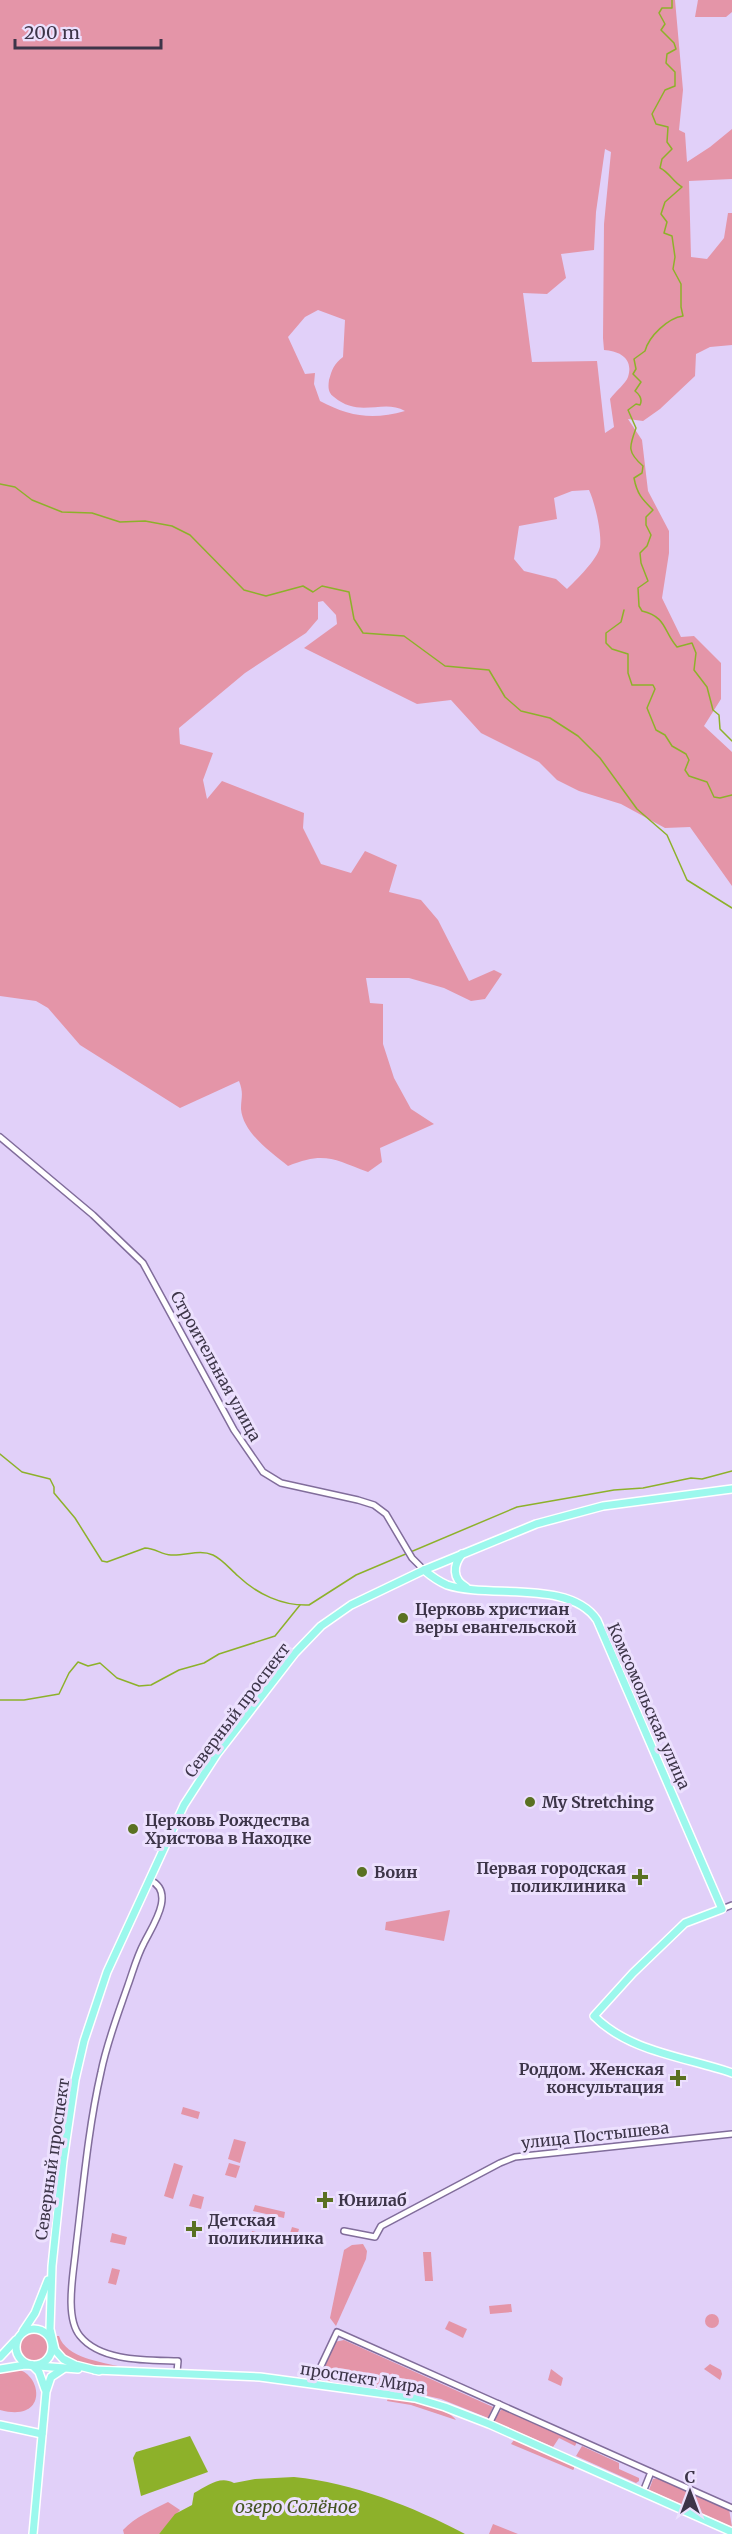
<svg xmlns="http://www.w3.org/2000/svg" width="732" height="2534" font-family="Merriweather,serif">
<rect width="100%" height="100%" fill="#e1d0f9"/>
<g fill="#e495a8" fill-rule="evenodd">
<path d="M0,0h675l8,90 -4,40 6,3 2,29 23,-15 22,-18v50l-43,2 2,76 16,2 17,-21 4,-25h4v132l-22,2 -14,7 -1,22 -35,33 -17,12 -15,-2 14,21 6,51 21,40v22l-7,45 19,39 13,-1 27,27v36l-17,27 28,26v134l-42,-59 -25,1 -44,-24 -42,-13 -22,-11 -18,-18 -58,-29 -30,-33 -34,4 -113,-56 33,-24 -1,-9 -13,-14 -5,1v17l-12,14 -61,40 -66,55 1,16 33,9 -10,27 4,19 15,-18 82,32 -1,15 18,36 30,9 14,-22 32,14 -8,27 32,8 17,20 31,61 25,-11 8,4 -17,25 -14,2 -27,-13 -35,-10h-43l4,25 13,1v40l11,34 17,31 23,15 -54,24 2,14 -14,10c-34,-13 -44,-21 -80,-6 -17,-14 -45,-33 -47,-57 0,-12 3,-15 -2,-28l-59,27 -100,-63 -32,-37 -12,-7 -36,-5zM605,149l6,3 -7,72 -1,114 1,12c15,1 30,8 24,27 -2,6 -13,15 -18,22l4,28 -9,6 -8,-72 -65,1 -9,-69 24,1 19,-16 -5,-24 33,-4 2,-38zM318,310l27,10 -2,37c-9,7 -11,12 -14,23 -1,7 -1,13 5,17 26,22 49,1 71,14 -32,9 -55,6 -85,-10l-6,-17 1,-11 -10,1 -17,-37 17,-20zM572,491l17,-1c6,13 13,43 11,57 -3,13 -24,33 -33,42l-11,-10 -32,-8 -10,-12 5,-33 38,-7 -3,-21z"/>
<path d="M698,0h34v12l-6,5h-31z"/>
<path d="M450,1910l-6,31 -59,-11 1,-8z"/>
<path d="M183,2107l17,5 -2,7 -17,-5z"/>
<path d="M234,2139l12,3 -6,21 -12,-4z"/>
<path d="M174,2163l9,3 -10,33 -9,-3z"/>
<path d="M229,2163l11,3 -4,12 -11,-3z"/>
<path d="M193,2194l11,3 -3,12 -12,-3z"/>
<path d="M255,2205l30,7 -1,6 -31,-7z"/>
<path d="M292,2227l7,2 -5,18 -43,-11 1,-5 36,9z"/>
<path d="M112,2233l15,4 -2,8 -15,-3z"/>
<path d="M363,2244l4,7 -1,8 -30,67 -6,-8 14,-68 8,-5z"/>
<path d="M423,2252h8l2,29h-8z"/>
<path d="M112,2268l8,2 -4,15 -8,-2z"/>
<path d="M511,2304l1,8 -22,2 -1,-8z"/>
<circle cx="712" cy="2321" r="7"/>
<path d="M449,2321l18,8 -4,9 -18,-9z"/>
<circle cx="34" cy="2347" r="15"/>
<path d="M55,2336h4c7,22 43,26 63,31 -8,3 -16,1 -24,0 -22,-2 -37,-8 -43,-31z"/>
<path d="M344,2340l149,67 -5,11 -47,-19 -22,-5 -99,-14 14,-38z"/>
<path d="M710,2364l11,6 1,4 -2,6 -16,-11z"/>
<path d="M16,2369c26,4 33,54 -16,41v-39z"/>
<path d="M551,2369l12,9 -2,8 -13,-6z"/>
<path d="M388,2398c16,3 60,9 68,22l-45,-15 -24,-4z"/>
<path d="M501,2410h3l73,32 -2,4 -16,-8 -6,9 -60,-26z"/>
<path d="M514,2440l60,26v3l-1,1 -62,-26z"/>
<path d="M582,2446l37,17v6l20,9v3l-3,2 -60,-27z"/>
<path d="M658,2478l71,31 3,18 -83,-37 4,-11z"/>
<path d="M168,2502l12,8 -21,24h-35l-1,-4c12,-13 29,-20 45,-28z"/>
<path d="M493,2524l25,10h-29z"/>
</g>
<g fill="#8db12a">
<path d="M190,2436l18,36 -67,24 -8,-38 3,-6z"/>
<path d="M294,2477c59,6 118,29 171,57h-306l16,-20 17,-9 2,-12c13,-7 26,-18 40,-10l21,-4z"/>
</g>
<g fill="none" stroke-linecap="round" stroke-linejoin="round">
<g stroke="#8db12a" stroke-width="1.5">
<path d="M672,0v8h-10l-3,5 6,11 -4,6 13,13 2,6 -9,5 -1,9 9,9v14l-10,4 -13,24 4,10 12,3 -1,15 5,7 -10,10 -2,9c9,4 13,14 22,19l-17,15 -4,12 6,8 -3,11 8,3 3,21 -2,12 8,15v23l2,9c-15,2 -34,20 -38,35l-11,8 2,10 -3,5 8,8 -6,9c5,4 8,8 5,14l-4,-1 -8,6 8,18c-7,19 -9,24 7,38l-1,7 -8,5c3,16 8,21 19,32l-7,7v8l5,10 -4,11 -7,7 1,10 7,18 -10,7 1,18 3,5c25,6 21,20 35,36l15,-4 4,10 -2,17 13,17 6,23 6,5 1,14 12,12"/>
<path d="M0,484l15,3 17,13 30,12 30,1 28,9 25,-1 27,5 18,9 54,55 22,6 37,-10 10,6 9,-6 27,6 5,27 9,14 41,3 41,30 44,4 16,27 16,14 29,7 28,18 22,22 37,51 30,26 20,45 45,28"/>
<path d="M624,610l-3,12 -15,11v10l6,6 16,5v19l4,12h21l2,4 -8,19 9,22 9,5 7,11 14,8 3,6 -4,10 4,6 18,6 7,15 6,1 12,-3"/>
<path d="M0,1454l22,18 28,7 4,8v6l21,25 27,43 5,1 38,-14c10,0 17,7 26,7 15,1 28,-6 42,0 9,4 17,14 25,21 19,18 44,30 71,29l47,-30 161,-68 97,-17 29,-2 48,-10 11,1 30,-8"/>
<path d="M0,1700h24l35,-6 10,-21 9,-11 10,4 12,-3 17,15 22,8 12,-1 28,-15 25,-7 15,-9 56,-18 25,-31"/>
</g>
<defs>
<g id="minor">
<path d="M0,1137l93,78 50,48 91,167 29,42 18,11 77,17 16,5 12,9 26,44 12,12"/>
<path d="M150,1880c26,12 3,45 -6,63 -7,13 -11,28 -16,42 -10,29 -21,57 -27,87 -13,57 -18,117 -25,175 -2,24 -12,70 4,89 21,26 68,24 98,25l-1,11"/>
<path d="M722,1909l10,-4"/>
<path d="M344,2231l31,6 6,-11 119,-63 15,-6 217,-23"/>
<path d="M313,2383l24,-51 395,176"/>
<path d="M489,2424l10,-20"/>
<path d="M643,2492l8,-20"/>
</g>
<g id="major">
<path d="M462,1554c-9,11 -10,25 4,33"/>
<path d="M424,1570c7,6 14,11 23,15 42,14 123,-6 150,35l125,289 -37,14 -52,50 -39,43c35,36 92,41 138,57"/>
<circle cx="34" cy="2347" r="18"/>
<path d="M23,2331l12,-18 13,-33"/>
<path d="M0,2357l16,-17"/>
<path d="M32,2365l7,7 6,17"/>
<path d="M0,2369l25,-4 53,4"/>
<path d="M95,2370l165,7 155,21 30,9 44,17 243,108"/>
<path d="M99,2371l-24,-6 -12,-6 -8,-9 -5,-21 2,-63 11,-105 12,-81 9,-39 23,-69 77,-167 33,-51 78,-101 26,-27 30,-21 73,-35 112,-46 67,-18 129,-17"/>
<path d="M0,2425l42,9"/>
<path d="M33,2534l13,-142 5,-15 12,-8"/>
</g>
</defs>
<use href="#minor" stroke="#816d9b" stroke-width="8"/>
<use href="#major" stroke="#fff" stroke-width="10"/>
<use href="#minor" stroke="#fff" stroke-width="5"/>
<use href="#major" stroke="#9cf8ed" stroke-width="7"/>
</g>
<g fill="#5a7122" stroke="#ece0fe" stroke-width="2">
<circle cx="403" cy="1618" r="6"/>
<circle cx="530" cy="1802" r="6"/>
<circle cx="133" cy="1829" r="6"/>
<circle cx="362" cy="1872" r="6"/>
<path d="M637 1868h6v6h6v6h-6v6h-6v-6h-6v-6h6z"/>
<path d="M675 2069h6v6h6v6h-6v6h-6v-6h-6v-6h6z"/>
<path d="M322 2191h6v6h6v6h-6v6h-6v-6h-6v-6h6z"/>
<path d="M191 2220h6v6h6v6h-6v6h-6v-6h-6v-6h6z"/>
</g>
<g text-anchor="middle" dominant-baseline="central" stroke-width="6" stroke-linejoin="round" paint-order="stroke">
<g font-size="16" fill="#3d3549" stroke="#ece0fe">
<text transform="translate(216 1366) rotate(61)">Строительная улица</text>
<text transform="translate(649 1706) rotate(66)">Комсомольская улица</text>
<text transform="translate(237 1710) rotate(-53)">Северный проспект</text>
<text transform="translate(595 2135) rotate(-6)">улица Постышева</text>
<text transform="translate(52 2159) rotate(-82)">Северный проспект</text>
<text transform="translate(363 2378) rotate(9)">проспект Мира</text>
</g>
<g font-size="16" font-weight="bold" fill="#3d3549" stroke="#ece0fe" text-anchor="start">
<text x="415" y="1609">Церковь христиан<tspan x="415" dy="18">веры евангельской</tspan></text>
<text x="542" y="1802">My Stretching</text>
<text x="145" y="1820">Церковь Рождества<tspan x="145" dy="18">Христова в Находке</tspan></text>
<text x="626" y="1868" text-anchor="end">Первая городская<tspan x="626" dy="18">поликлиника</tspan></text>
<text x="374" y="1872">Воин</text>
<text x="664" y="2069" text-anchor="end">Роддом. Женская<tspan x="664" dy="18">консультация</tspan></text>
<text x="338" y="2200">Юнилаб</text>
<text x="208" y="2220">Детская<tspan x="208" dy="18">поликлиника</tspan></text>
</g>
<g font-size="18" font-style="italic" fill="#455523" stroke="#ece0fe">
<text x="296" y="2506">озеро Солёное</text>
</g>
</g>
<g transform="translate(690 2492)" stroke="#ece0fe" stroke-width="4.5" paint-order="stroke">
<path d="M0-4.5L10 22L0 15L-10 22Z" fill="#3d3549"/>
<text y="-9" font-size="16" font-weight="bold" text-anchor="middle" fill="#3d3549">С</text>
</g>
<path d="M15 39v9h146v-9" fill="none" stroke="#3d3549" stroke-width="3"/>
<text x="24" y="39" font-size="18" fill="#3d3549" stroke="#ece0fe" stroke-width="4.5" paint-order="stroke">200 m</text>
</svg>
